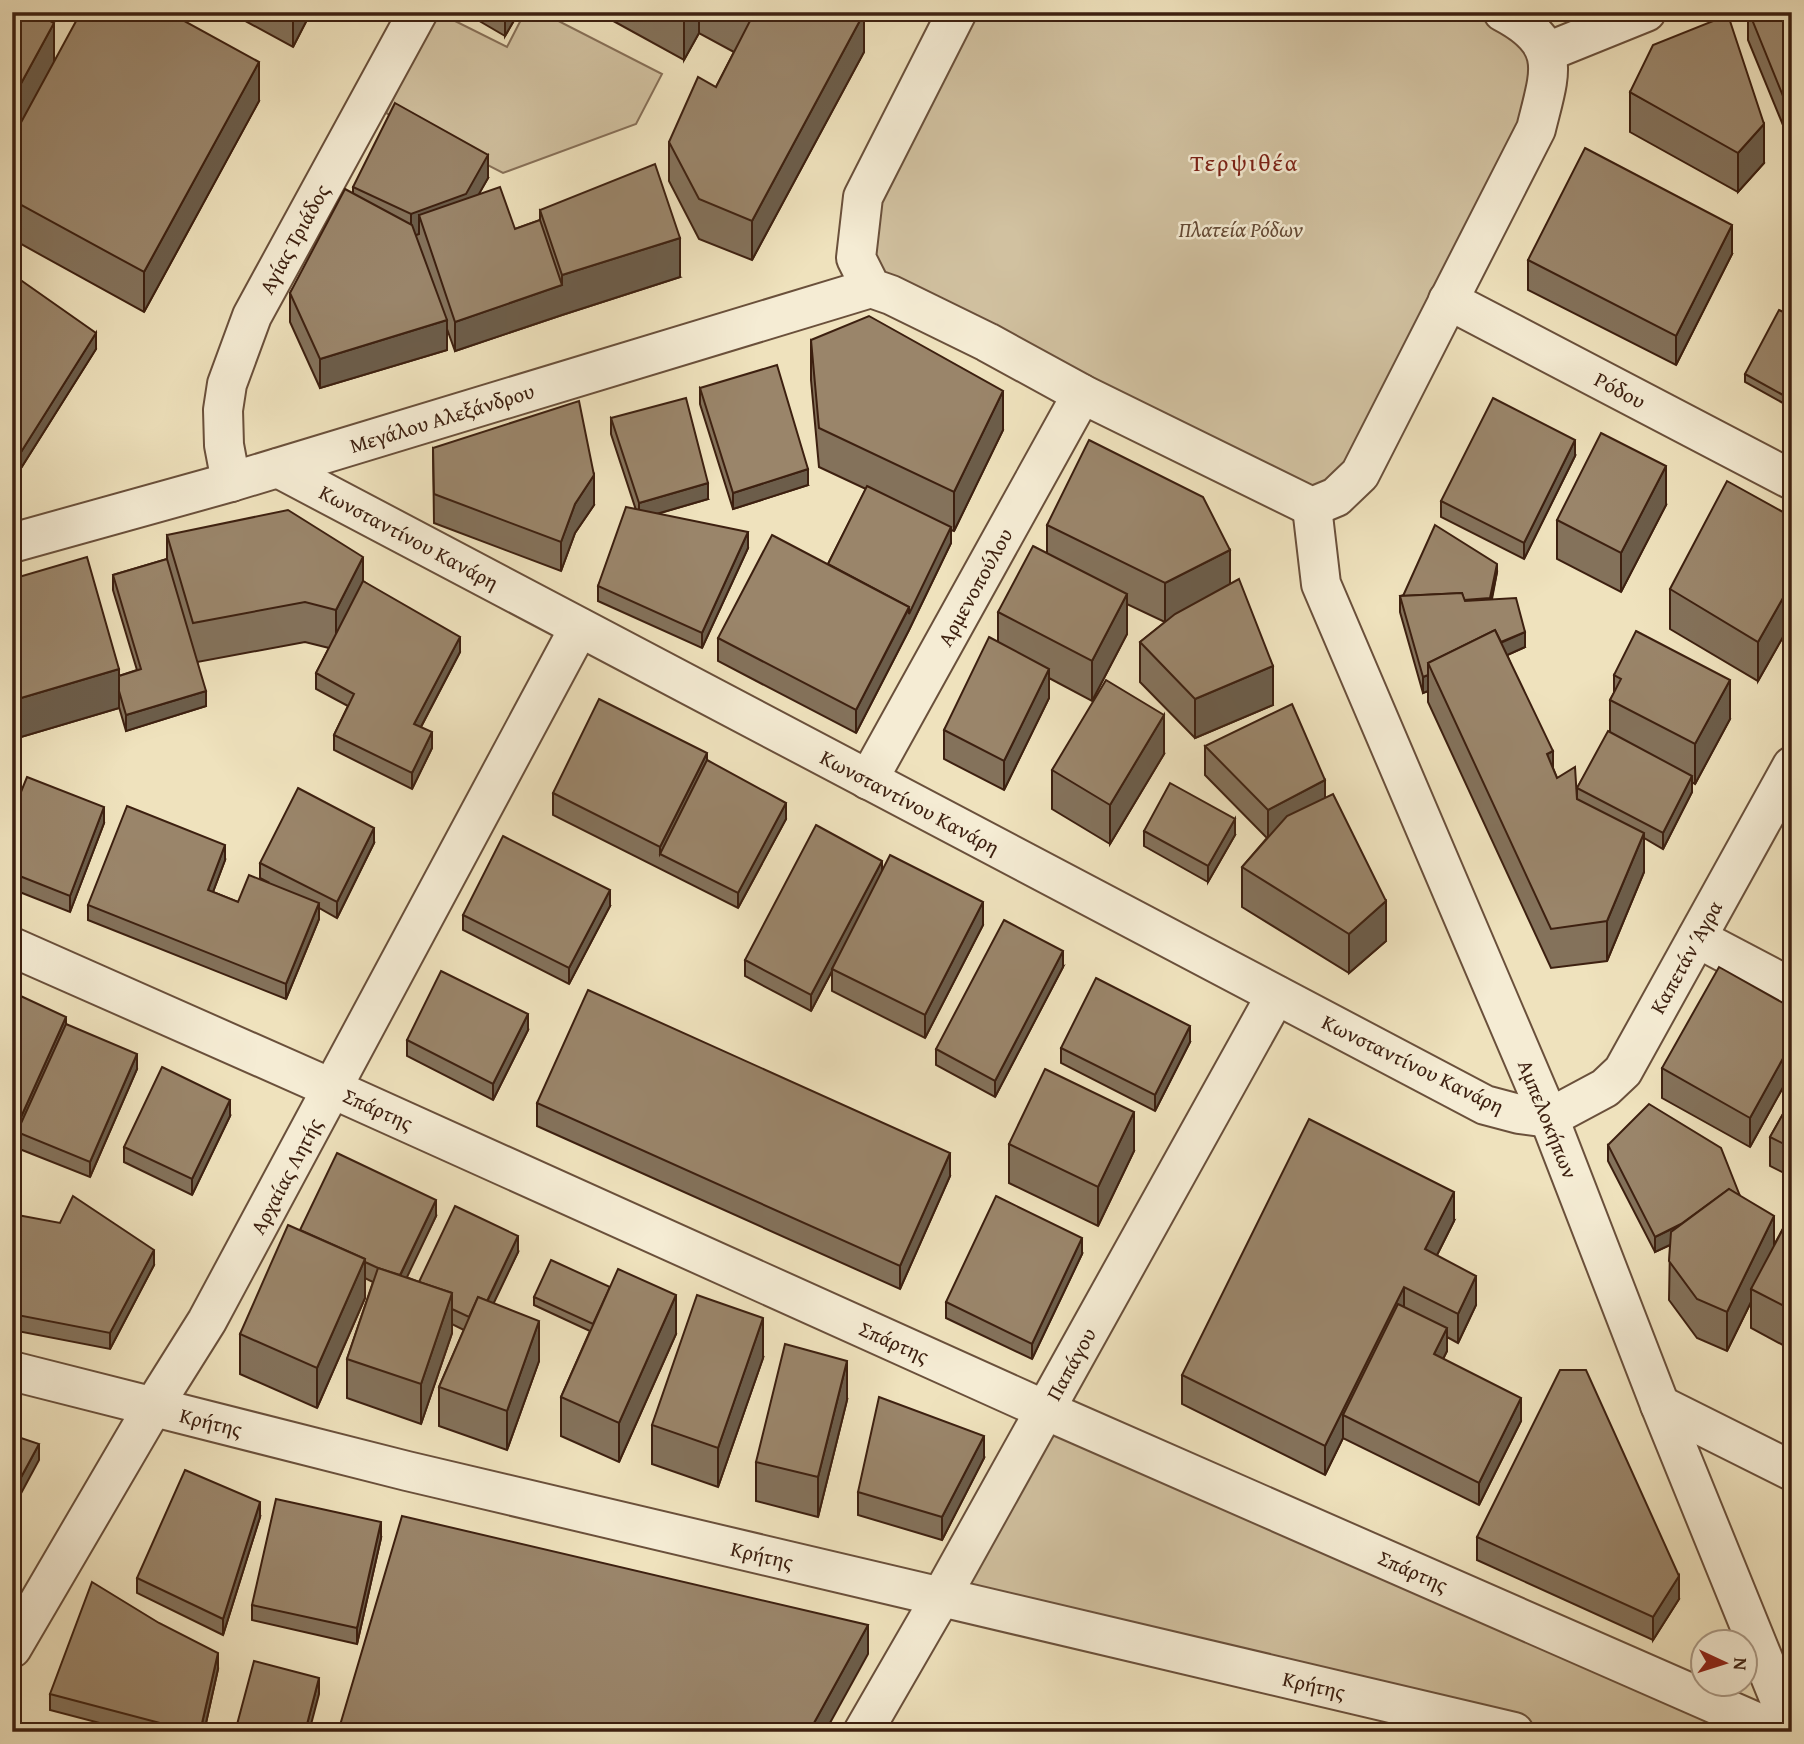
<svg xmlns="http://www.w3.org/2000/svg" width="1804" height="1744" font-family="'Gentium Book Plus',serif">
<rect width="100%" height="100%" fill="#efe2bd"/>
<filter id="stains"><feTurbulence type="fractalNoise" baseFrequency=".00286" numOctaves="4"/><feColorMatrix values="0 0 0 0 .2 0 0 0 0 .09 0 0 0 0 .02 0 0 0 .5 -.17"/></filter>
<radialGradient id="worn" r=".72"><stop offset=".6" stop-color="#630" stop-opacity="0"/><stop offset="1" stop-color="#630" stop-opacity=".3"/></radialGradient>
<g fill="#d1c1a0" stroke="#877058" stroke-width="2">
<path d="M437,12l70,35 18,-35h16l121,62 -26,50 -133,49 -117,-60z"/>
<path d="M958,12h518l71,40 2,25 -213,420 -465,-209 -10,-82z"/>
<path d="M1045,1410l734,322h-265l-573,-135z"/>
</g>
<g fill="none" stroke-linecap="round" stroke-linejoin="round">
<defs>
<g id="minor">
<path d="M957,12l-94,185 -7,61 15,30 20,7 96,47 95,52 230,113 24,-10 24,-23 176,-345c14,-57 28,-85 -33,-117"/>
<path d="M1547,52l99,-40"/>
<path d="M1448,300l344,180"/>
<path d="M278,468l1207,637 34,9 30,4 56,-30 18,-17 169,-305"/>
<path d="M231,482l-7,-37 -1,-35 4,-26 25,-68 166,-304"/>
<path d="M1312,507l9,77 228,534 111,287 132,325"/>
<path d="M12,543l219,-61 640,-194"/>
<path d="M868,780l214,-386"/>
<path d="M1697,938l95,50"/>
<path d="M12,947l321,142 712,321 734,322"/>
<path d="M12,1371l395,100 1107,261"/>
<path d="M1660,1405l132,66"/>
<path d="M12,1648l141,-241 54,-86 372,-693"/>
<path d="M863,1732l78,-135 335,-602"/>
</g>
</defs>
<use href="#minor" stroke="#6a503b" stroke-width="42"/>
<use href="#minor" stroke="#f5ecd4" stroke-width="38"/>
</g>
<g fill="#84725b" stroke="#3d2010" stroke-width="2">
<path d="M12,12l42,50 205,39 -115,211 -132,-73z"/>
<path d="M229,12h82l-18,35z"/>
<path d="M464,12h55l-14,24z"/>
<path d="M597,12h266l1,40 -112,208 -53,-21 -30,-58v-39l47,-55 18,-35 -35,-19 -15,27z"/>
<path d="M1748,12h44l-7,118 -37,-90z"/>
<path d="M1630,92l134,71 -26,29 -108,-60z"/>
<path d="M488,178l-10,17 37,34 25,-9v-10l140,67 -118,38 -107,36 -8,-22v21l-127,38 -30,-66v-29l63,-100v-6z"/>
<path d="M1732,254l-56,111 -148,-75v-30z"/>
<path d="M12,274l84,75 -80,127h-4z"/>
<path d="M1792,316v92l-47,-26v-8z"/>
<path d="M811,340l192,90 -49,101 -3,-1v13l-42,87 -53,103 -138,-72v-23l110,-74 38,-75 -47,-22 -8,-87z"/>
<path d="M700,388l108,97 -75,24 -33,-105z"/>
<path d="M611,418l97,81 -51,15 91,34 -46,100 -104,-47v-15l38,-76 -25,-76z"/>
<path d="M433,448l161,57 -19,28 -14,38 -127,-48z"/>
<path d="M1575,456l-51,103 -83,-42v-16z"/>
<path d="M1666,505l-45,87 -64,-33v-39z"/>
<path d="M1792,517v104l-34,60 -88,-52v-40z"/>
<path d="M1047,525l183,59 43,121 -78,33 -55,-56v-40l25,-20 -38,-18v30l-35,67 -43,-23v20l-45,92 -60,-31v-29l54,-88v-30l49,-59z"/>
<path d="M167,535l196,46 97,71 -39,75 11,21 -20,41 -78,-39v-15l14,-29 -32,-17v-16l13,-25 -24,-6 -108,20 9,44 -80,25 -7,-24v1l-98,29 -9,-28v-130l107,97 18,-6 -24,-80v-15l54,-16z"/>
<path d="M1497,572l-5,27 33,48 -18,8 50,123 20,19v-9l33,-55v-33l4,-7v-18l116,44 -35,65 -3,-2v10l-29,57 -19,-11v34l-37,89 -56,7 -123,-266v-11l-5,2 -23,-81v-16z"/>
<path d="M1205,746l120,52 61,143 -37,32 -107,-66v-40l25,-29 -62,-63z"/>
<path d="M1164,754l-54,90 -58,-35v-39z"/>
<path d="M707,760l79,59 -48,89 -185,-93v-22z"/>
<path d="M12,814l92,9 -34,89 -58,-23z"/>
<path d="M1144,831l91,4 -27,47 -64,-36z"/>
<path d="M374,843l-37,75 -18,-10v11l-33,80 -198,-79v-15l137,-45 -12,32 25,10 30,-20 -8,-4v-15z"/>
<path d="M882,870l101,55 -58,113 -93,-47v-20l-21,40 -66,-35v-16z"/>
<path d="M610,906l-41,78 -106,-54v-15z"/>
<path d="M1063,967l-68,130 -59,-32v-16z"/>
<path d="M12,992l54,32 71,45 -47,108 -73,-29v-11l-5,-1z"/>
<path d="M1792,1008v63l-42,76 -88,-49v-30z"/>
<path d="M528,1030l-35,70 -86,-44v-16z"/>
<path d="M1190,1042l-35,69 -94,-48v-15z"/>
<path d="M1792,1098v79l-22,-11v-29z"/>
<path d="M537,1103l413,73 -50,113 -363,-163z"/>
<path d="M230,1116l-38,79 -68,-33v-15z"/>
<path d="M1009,1144l125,7 -36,75 -89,-43z"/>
<path d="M1608,1145l132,51 34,49 18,-33v138l-41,-22v-26l-24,49 -30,-13 -28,-38 1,-55 -15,7 -47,-91z"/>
<path d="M12,1214l142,51 -44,84 -98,-19z"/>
<path d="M436,1216l-30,61 13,5 99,-30 -25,51 46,58 -32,89 -68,-24v-39l25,-57 -12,-6v9l-31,91 -74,-26v-39l26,-77 -8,-4v20l-48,110 -77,-34v-40l60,-104z"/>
<path d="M1454,1221l-17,34 39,50 -18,38 -11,-6v14l-4,8 78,62 -42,84 -136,-67 -18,37 -143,-71v-29z"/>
<path d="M1082,1254l-50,105 -86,-41v-16z"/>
<path d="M534,1297l142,37 -57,128 -58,-26v-39l29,-66 -56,-26z"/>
<path d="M763,1358l-45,129 -66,-23v-39z"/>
<path d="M847,1400l-29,117 -62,-16v-39z"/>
<path d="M984,1458l-42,82 -84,-25v-23z"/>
<path d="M260,1517l-37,118 -86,-42v-15z"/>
<path d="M1477,1537l202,62 -26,41 -176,-80z"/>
<path d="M381,1538l-24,106 -105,-24v-15z"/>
<path d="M218,1669l-14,63h-70l-84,-22v-16z"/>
</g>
<g fill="#6c5d4a" stroke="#3d2010" stroke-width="2">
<path d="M293,12h18l-18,35z"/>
<path d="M505,12h14l-14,24z"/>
<path d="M689,12h10v21l-15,27v-39z"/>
<path d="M864,13v39l-112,208v-39z"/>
<path d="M54,23v40l-42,77v-40z"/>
<path d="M259,62v39l-115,211v-40z"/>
<path d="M1792,98v29l-7,3v-29z"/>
<path d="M1764,124v39l-26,29v-39z"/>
<path d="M488,155v23l-22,39 -47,-2v19l-8,3v-23z"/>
<path d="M1732,225v29l-56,111v-29z"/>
<path d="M680,238v39l-118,38 -107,36v-29l107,-37v-10z"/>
<path d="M447,320v30l-127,38v-29z"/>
<path d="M96,333v16l-80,127v-16z"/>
<path d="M1003,391v39l-49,101v-39z"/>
<path d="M1575,440v16l-51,103v-16z"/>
<path d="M1666,466v39l-45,87v-39z"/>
<path d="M808,469v16l-75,24v-16z"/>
<path d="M594,475v30l-19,28 -14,38v-29l14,-38z"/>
<path d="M708,483v16l-69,20v-16z"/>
<path d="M951,527v16l-42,87 -53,103v-23z"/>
<path d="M748,532v16l-46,100v-15z"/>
<path d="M1230,550v40l-65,33v-40z"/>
<path d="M363,557v40l-27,53v-40z"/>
<path d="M1497,564v8l-7,34v-8z"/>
<path d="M1792,582v39l-34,60v-39z"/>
<path d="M1127,594v40l-35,67v-40z"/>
<path d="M1525,632v15l-86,39 -6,-13z"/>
<path d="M460,637v15l-46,88v-16z"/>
<path d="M1273,666v39l-78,33v-39z"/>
<path d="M119,669v39l-98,29v-39z"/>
<path d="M1049,669v29l-45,92v-29z"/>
<path d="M1428,675v16l-5,2v-16z"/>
<path d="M1730,680v39l-35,65v-40z"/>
<path d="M206,691v15l-80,25v-16z"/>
<path d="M1164,715v39l-54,90v-39z"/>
<path d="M432,732v16l-20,41v-16z"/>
<path d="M1553,751v40l-6,-37z"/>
<path d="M707,753v23l-47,78v-7z"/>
<path d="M1692,776v16l-29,57v-16z"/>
<path d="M1325,780v29l-57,30v-29z"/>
<path d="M786,803v16l-48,89v-15z"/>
<path d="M104,807v16l-34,89v-16z"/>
<path d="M1235,819v16l-27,47v-16z"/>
<path d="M374,828v15l-37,75v-16z"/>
<path d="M1644,833v39l-37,89v-40z"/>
<path d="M225,845v15l-17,45v-15z"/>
<path d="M882,861v15l-50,93v2l-21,40v-16z"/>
<path d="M610,890v16l-41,78v-16z"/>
<path d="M1386,901v40l-37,32v-39z"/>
<path d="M983,902v23l-58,113v-23z"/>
<path d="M319,903v16l-33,80v-15z"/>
<path d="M1063,951v16l-68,130v-16z"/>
<path d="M528,1014v16l-35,70v-16z"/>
<path d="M66,1017v23l-45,94v-17z"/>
<path d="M1190,1026v16l-35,69v-16z"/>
<path d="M1792,1042v29l-42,76v-29z"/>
<path d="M137,1054v15l-47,108v-15z"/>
<path d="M230,1100v16l-38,79v-16z"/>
<path d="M1134,1112v39l-36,75v-39z"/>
<path d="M950,1153v23l-50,113v-23z"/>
<path d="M1454,1192v29l-29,58v-30z"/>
<path d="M1740,1196v16l-85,40v-15z"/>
<path d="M436,1200v16l-37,78v-16z"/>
<path d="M1774,1216v39l-23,34v13l-24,49v-39z"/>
<path d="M518,1236v16l-40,84v-15z"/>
<path d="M1082,1238v16l-50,105v-15z"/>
<path d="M154,1250v15l-44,84v-16z"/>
<path d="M365,1259v39l-48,110v-40z"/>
<path d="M1476,1276v29l-18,38v-29z"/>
<path d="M1404,1287v29l-61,99v23l-18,37v-29z"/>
<path d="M452,1293v40l-31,91v-40z"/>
<path d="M676,1295v39l-57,128v-39z"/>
<path d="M763,1318v40l-45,129v-39z"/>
<path d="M539,1321v40l-32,89v-39z"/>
<path d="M1447,1328v23l-13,26v-23z"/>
<path d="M847,1361v39l-29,117v-40z"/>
<path d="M1521,1398v23l-42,84v-22z"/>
<path d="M984,1436v22l-42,82v-23z"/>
<path d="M39,1444v16l-27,50v-16z"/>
<path d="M260,1502v15l-37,118v-16z"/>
<path d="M381,1522v16l-24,106v-16z"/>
<path d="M1679,1576v23l-26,41v-23z"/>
<path d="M868,1625v29l-43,78h-16z"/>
<path d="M218,1653v16l-14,63h-4z"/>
<path d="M319,1678v16l-10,38h-4z"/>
</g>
<g fill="#9a856a" stroke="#3d2010" stroke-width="2">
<path d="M12,12h22l20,11 -42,77z"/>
<path d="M81,12h87l91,50 -115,210 -132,-72v-61z"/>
<path d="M668,12h21l-5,9z"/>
<path d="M734,12l130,1 -112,208 -53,-22 -30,-57 29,-65 18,10 34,-66z"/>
<path d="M1749,12h43v86l-7,3z"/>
<path d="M1728,15l36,109 -26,29 -108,-61 23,-47z"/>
<path d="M395,103l93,52 -22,39 -55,20 -58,-27z"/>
<path d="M1585,148l147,77 -56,111 -148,-76z"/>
<path d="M655,164l25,74 -118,37 -22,-65z"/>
<path d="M500,187l15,42 25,-9 22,65 -107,37 -36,-107z"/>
<path d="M345,189l67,36 35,95 -127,39 -30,-66z"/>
<path d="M12,274l84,59 -80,127 -4,1z"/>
<path d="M1779,310l13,6v84l-47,-26z"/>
<path d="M869,316l134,75 -49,101 -135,-64 -8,-88z"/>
<path d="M777,365l31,104 -75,24 -33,-105z"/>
<path d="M686,398l22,85 -69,20 -28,-85z"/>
<path d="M1493,398l82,42 -51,103 -83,-42z"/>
<path d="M579,401l15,74 -19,29 -14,38 -127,-48 -1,-46z"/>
<path d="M1601,433l65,33 -45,87 -64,-33z"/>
<path d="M1089,440l114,57 27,53 -65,33 -118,-58z"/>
<path d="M1727,481l65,36v65l-34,60 -88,-53z"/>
<path d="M867,486l84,41 -42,87v-7l-81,-43z"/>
<path d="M626,507l122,25 -46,101 -104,-47z"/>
<path d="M288,510l75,47 -27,53 -31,-8 -112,21 -26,-88z"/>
<path d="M1435,525l62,39 -7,34 -26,2 -2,-7 -59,3z"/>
<path d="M772,535l137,72 -53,103 -138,-72z"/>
<path d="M1033,546l94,48 -35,67 -94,-49z"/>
<path d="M87,557l32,112 -98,29 -9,-29v-90z"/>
<path d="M167,559l39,132 -80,24 -7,-24v-15l22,-7 -28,-94z"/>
<path d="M1239,579l34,87 -78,33 -55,-57 35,-28z"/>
<path d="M363,581l97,56 -46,87 18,8 -20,41 -78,-38 20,-41 -38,-21z"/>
<path d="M1462,593l3,8 51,-3 9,34 -24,10 -6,-12 -67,33v12l-5,2 -23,-81z"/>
<path d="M1495,630l58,121 -6,3 10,24 18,-11 2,32 67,34 -37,88 -56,8 -123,-266z"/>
<path d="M1636,631l94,49 -35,64 -85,-44 11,-21 -7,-4z"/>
<path d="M989,637l60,32 -45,92 -60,-31z"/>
<path d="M1106,680l58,35 -54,90 -58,-35z"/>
<path d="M599,699l108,54 -47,94 -107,-54z"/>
<path d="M1292,704l33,76 -57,30 -63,-64z"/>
<path d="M1608,731l84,45 -29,57 -86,-45z"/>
<path d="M707,760l79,43 -48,90 -78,-39z"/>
<path d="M27,777l77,30 -34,89 -58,-23v-59z"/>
<path d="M1170,783l65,36 -27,47 -64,-35z"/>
<path d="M298,788l76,40 -37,74 -77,-39z"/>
<path d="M1333,794l53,107 -37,33 -107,-67 45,-51z"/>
<path d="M127,806l98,39 -17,45 30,12 11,-27 70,28 -33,81 -198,-79z"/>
<path d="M816,825l66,36 -71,134 -66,-35z"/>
<path d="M503,836l107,54 -41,78 -106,-53z"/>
<path d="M890,855l93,47 -58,113 -93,-46z"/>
<path d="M1004,920l59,31 -68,130 -59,-32z"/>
<path d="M1719,967l73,41v34l-42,76 -88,-50z"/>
<path d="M441,971l87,43 -35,70 -86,-44z"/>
<path d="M1096,978l94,48 -35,69 -94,-47z"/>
<path d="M588,990l362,163 -50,113 -363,-163z"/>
<path d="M12,992l54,25 -45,100 -9,-4z"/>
<path d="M66,1024l71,30 -47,108 -73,-30z"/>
<path d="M162,1067l68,33 -38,79 -68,-32z"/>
<path d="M1045,1069l89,43 -36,75 -89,-43z"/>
<path d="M1792,1098v50l-22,-11z"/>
<path d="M1649,1104l72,44 19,48 -11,-7 -48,35 -26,13 -47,-92z"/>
<path d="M1309,1119l145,73 -29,57 51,27 -18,38 -54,-27 -79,159 -143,-71z"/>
<path d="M337,1153l99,47 -36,75 -22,-7 -13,-6v-3l-65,-29z"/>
<path d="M1729,1189l45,27 -47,96 -30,-13 -28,-38 2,-29z"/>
<path d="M73,1196l81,54 -44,83 -98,-19v-100l48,9z"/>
<path d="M996,1196l86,42 -50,106 -86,-42z"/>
<path d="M455,1206l63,30 -31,65 -9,-4 -9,20 -17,-8v-16l-33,-11z"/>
<path d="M1792,1212v98l-41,-21z"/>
<path d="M288,1225l77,34 -48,109 -77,-34z"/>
<path d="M551,1260l59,27 -17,37 -59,-27z"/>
<path d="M378,1268l74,25 -31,91 -74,-25z"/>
<path d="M618,1269l58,26 -57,128 -58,-26z"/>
<path d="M697,1295l66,23 -45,130 -66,-23z"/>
<path d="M478,1297l61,24 -32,90 -68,-24z"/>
<path d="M1398,1304l49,24 -13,26 87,44 -42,85 -136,-68z"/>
<path d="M785,1344l62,17 -29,116 -62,-15z"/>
<path d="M1560,1370h26l93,206 -26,41 -176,-80z"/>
<path d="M879,1397l105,39 -42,81 -84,-25z"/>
<path d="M12,1435l27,9 -27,50z"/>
<path d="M185,1470l75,32 -37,117 -86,-41z"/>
<path d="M276,1499l105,23 -24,106 -105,-23z"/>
<path d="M402,1516l466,109 -59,107h-471z"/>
<path d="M92,1582l67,41 59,30 -18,79h-6l-144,-38z"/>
<path d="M254,1661l65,17 -14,54h-70z"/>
</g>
<g text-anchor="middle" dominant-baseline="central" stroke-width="5" stroke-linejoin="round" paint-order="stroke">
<g font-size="21" font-style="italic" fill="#624834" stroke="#f5ecd4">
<text x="1241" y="229">Πλατεία Ρόδων</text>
</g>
<g font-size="21" fill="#3d2010" stroke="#f5ecd4">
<text transform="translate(294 239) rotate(-61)">Αγίας Τριάδος</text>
<text transform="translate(1620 390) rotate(28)">Ρόδου</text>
<text transform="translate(442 418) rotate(-17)">Μεγάλου Αλεξάνδρου</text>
<text transform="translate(409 537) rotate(28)">Κωνσταντίνου Κανάρη</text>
<text transform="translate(975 587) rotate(-61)">Αρμενοπούλου</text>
<text transform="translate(910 802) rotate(28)">Κωνσταντίνου Κανάρη</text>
<text transform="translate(1686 957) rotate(-61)">Καπετάν Άγρα</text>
<text transform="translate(1413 1064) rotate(26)">Κωνσταντίνου Κανάρη</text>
<text transform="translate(378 1109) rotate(24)">Σπάρτης</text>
<text transform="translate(1548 1119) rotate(68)">Αμπελοκήπων</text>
<text transform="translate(286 1176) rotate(-62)">Αρχαίας Λητής</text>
<text transform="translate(894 1342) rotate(24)">Σπάρτης</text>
<text transform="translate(1071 1364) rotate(-61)">Παπάγου</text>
<text transform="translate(211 1422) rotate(14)">Κρήτης</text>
<text transform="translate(762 1555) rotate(13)">Κρήτης</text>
<text transform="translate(1413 1571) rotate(24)">Σπάρτης</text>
<text transform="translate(1314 1685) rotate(13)">Κρήτης</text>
</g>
<g font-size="24" letter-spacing="2" fill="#7a1f14" stroke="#f5ecd4">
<text x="1245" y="162">Τερψιθέα</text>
</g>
</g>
<rect width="1804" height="1744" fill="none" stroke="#efe2bd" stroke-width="42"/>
<rect x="14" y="14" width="1776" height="1716" fill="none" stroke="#3d2010" stroke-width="3.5"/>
<rect x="21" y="21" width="1762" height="1702" fill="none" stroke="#3d2010" stroke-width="2"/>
<g transform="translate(1724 1663) rotate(94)"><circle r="33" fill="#f5ecd4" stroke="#ab9a86" stroke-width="2"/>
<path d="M0-5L12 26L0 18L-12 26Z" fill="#8f2418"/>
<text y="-10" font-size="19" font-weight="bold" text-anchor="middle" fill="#3d2010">N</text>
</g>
<rect width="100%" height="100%" filter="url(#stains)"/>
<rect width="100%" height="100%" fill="url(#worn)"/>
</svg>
